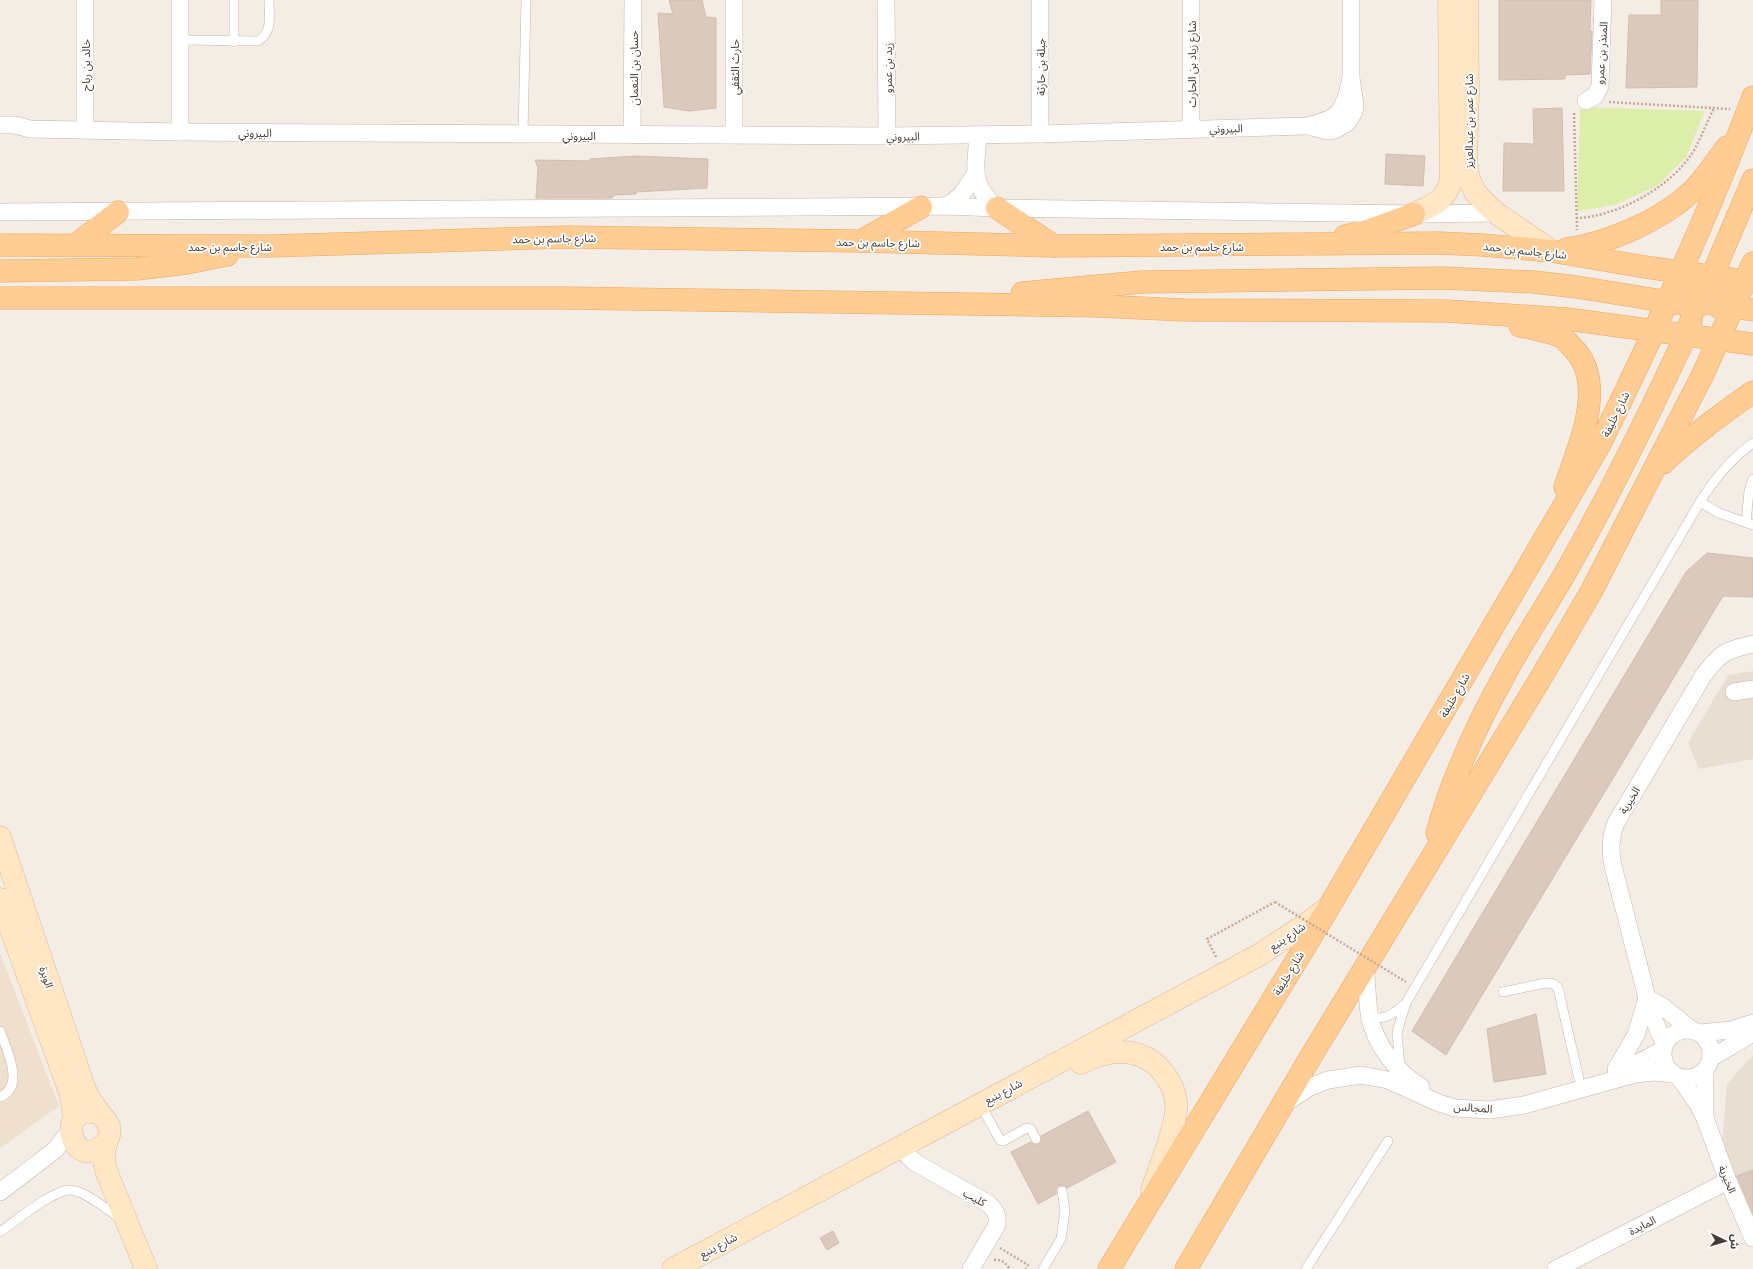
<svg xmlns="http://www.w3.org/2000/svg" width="1753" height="1269" font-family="'Golos Text','Noto Sans Arabic',sans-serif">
<rect width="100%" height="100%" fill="#f4ede5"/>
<g fill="#e9ded2">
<path d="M1753,671v88l-54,10 -11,-26 40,-68z"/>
<path d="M1753,1055v180l-32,-79 6,-72z"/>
</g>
<path fill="#efdfcd" d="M0,953l59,153 -59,42z"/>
<path fill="#dceea9" d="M1580,107l125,4 -19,46 -28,28 -43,20 -38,6z"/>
<g fill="#dac9bc" stroke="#d3bcac">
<path d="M669,0h33l4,17 10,1v90l-27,3 -25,-4 -6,-94 15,1z"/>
<path d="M1499,0h92l-1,31h2l-2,43 -25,1v4l-66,1z"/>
<path d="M1661,0h37l-1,87 -71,1 3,-73h32z"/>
<path d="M1562,108l2,83h-61l1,-48 30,1 -1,-35z"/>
<path d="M1386,154l39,2 -2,30 -38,-2z"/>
<path d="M636,156l72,3 -1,29 -71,4v2l-22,1 -2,3h-76l2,-30 -3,-8 55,1v-2z"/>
<path d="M1707,553l46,5v39l-30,-1 -277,459 -34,-24 274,-459z"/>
<path d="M1536,1014l10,60 -52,8 -7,-53z"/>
<path d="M1088,1111l28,51 -49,26 -3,-3 -5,1 -3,3v5l-18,10 -27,-52 20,-10 4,3 4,-1 3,-4 -1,-4z"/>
<path d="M1753,1170v43l-16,-37z"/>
<path d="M833,1231l6,12 -12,7 -7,-12z"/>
</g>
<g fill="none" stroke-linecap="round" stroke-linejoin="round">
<defs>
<g id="lane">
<path d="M234,0v42"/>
<path d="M180,40l78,1c15,-9 11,-25 11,-41"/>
<path d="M523,134l3,-134"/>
<path d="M1700,502l19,11 34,12"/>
<path d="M1746,523l3,-32 4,-12"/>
<path d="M1503,992l42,-9 9,1 4,4 21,91"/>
<path d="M1370,1018c17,1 22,-3 35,-14"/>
<path d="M0,1031c6,17 26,56 0,66"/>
<path d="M1400,1067l-3,-35 9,-29 294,-501c15,-24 31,-43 53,-59"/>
<path d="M980,1104l20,36 3,1 24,-13 4,1 5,10"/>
<path d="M0,1232c17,-12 50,-40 69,-42 14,-1 40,21 52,29"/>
<path d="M1043,1269l18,-30 4,-29 -3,-19"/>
<path d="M1306,1269l82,-128"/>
</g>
<g id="street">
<path d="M85,0v130"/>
<path d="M734,0v134"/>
<path d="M886,0l1,136"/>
<path d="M1586,101l9,-5 5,-10 3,-86"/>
<path d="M0,125h15l15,4 150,3 707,4 153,-2 266,-8c36,-8 37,-14 45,-48"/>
<path d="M1312,127l16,4 7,-1 12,-7 7,-11 1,-7 -4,-27v-78"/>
<path d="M1191,129v-129"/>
<path d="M180,132v-132"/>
<path d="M1040,134v-134"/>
<path d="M632,135l1,-135"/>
<path d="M978,135c-2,33 -9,49 19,73"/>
<path d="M945,206c17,-8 21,-18 31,-33"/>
<path d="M0,212l945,-6 52,2 417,6 82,-1"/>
<path d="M1734,692l19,-3"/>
<path d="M1365,966c2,17 2,36 5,53 7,28 27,53 51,68"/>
<path d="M1647,998l16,9 29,23"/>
<circle cx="1687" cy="1054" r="24"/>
<path d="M1700,1033l31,-3 22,-7"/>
<path d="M1664,1043l-13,-30 -38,-147c-3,-17 -3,-27 3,-43l87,-147c17,-23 22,-26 50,-32"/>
<path d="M1711,1058l42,-25"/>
<path d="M1623,1067l19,-6 20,-11"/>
<path d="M1616,1069l20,-34 11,-37"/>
<path d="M1705,1070v46"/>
<path d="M1679,1077l19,27 7,14 23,63 25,57"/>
<path d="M1284,1104l26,-17 18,-7 33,-5 27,5 51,23 16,5 35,2 34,-5 111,-31 20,-2 18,2"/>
<path d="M902,1146l6,10 8,7 73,41c7,7 9,12 8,21l-26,44"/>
<path d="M0,1192l55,-42 15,-19"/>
<path d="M1556,1269l172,-88"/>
</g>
<g id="secondary">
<path d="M1467,0l1,93 -2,67 3,19 6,13 9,10 12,11 55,38"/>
<path d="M1414,214c18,-9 31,-12 37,-33l-2,-181"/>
<path d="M0,837l85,253c4,8 8,15 14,22 9,12 15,15 7,31 -36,34 -53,-45 -6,-29"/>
<path d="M0,899l71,196 3,25"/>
<path d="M1081,1063c31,-16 66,-17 86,15 4,6 8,16 9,23 3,22 -17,67 -24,89"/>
<path d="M106,1143c-3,11 -3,19 1,30l39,96"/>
<path d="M673,1269l586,-314 43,-28 27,-20"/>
</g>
<g id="primary">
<path d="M997,208l57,38"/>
<path d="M1345,236l19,-4 50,-18"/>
<path d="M861,241l60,-34"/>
<path d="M0,245l270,1 297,-9 294,4 193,5 385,-3 43,2 69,6 94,16 108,15"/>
<path d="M75,245l43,-33"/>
<path d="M1567,249c43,-6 100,-31 130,-63 11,-12 20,-26 30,-39"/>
<path d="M0,271l136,-2 51,-6 40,-8"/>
<path d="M1706,290l47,-110"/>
<path d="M1022,293l120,-11 300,-4 92,4 43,5 117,19 26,-6 14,-9 10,-10"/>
<path d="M0,298h563l534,8 87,4 263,1 120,8 186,25"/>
<path d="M1719,307h15l19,3"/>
<path d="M1520,326c14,3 30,5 42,11 3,2 6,6 9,9 38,35 8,99 -6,141"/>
<path d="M1663,463c28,-27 59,-49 90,-71"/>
<path d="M1437,833c16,-59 43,-115 73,-168 17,-30 36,-59 53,-88 45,-79 85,-160 123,-242 10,-23 9,-42 -4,-63"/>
<path d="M1109,1269l220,-362 271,-463c56,-114 108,-228 153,-347"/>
<path d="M1186,1269l124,-211 229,-377 52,-89 112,-218 50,-111"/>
</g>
</defs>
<use href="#lane" stroke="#c4b5aa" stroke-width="10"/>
<use href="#street" stroke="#c4b5aa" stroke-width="18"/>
<use href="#secondary" stroke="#ddba91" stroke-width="23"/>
<use href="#primary" stroke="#f1a557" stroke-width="23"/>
<g stroke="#c4ab96" stroke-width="2.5" stroke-dasharray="2 2" stroke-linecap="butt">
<path d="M1609,102l121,7"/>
<path d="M1574,113l3,117"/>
<path d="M1576,218c41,-1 95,-31 117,-66 8,-14 14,-30 21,-44"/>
<path d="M1216,957l-9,-18 68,-37"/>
<path d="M1000,1248l28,17 -2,4"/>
<path d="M994,1260c7,-1 12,3 16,9"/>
</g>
<use href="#lane" stroke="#fff" stroke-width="9"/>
<use href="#street" stroke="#fff" stroke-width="17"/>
<use href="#secondary" stroke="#ffe6c5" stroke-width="22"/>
<use href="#primary" stroke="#ffcc94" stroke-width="22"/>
<path stroke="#c4ab96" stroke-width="2.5" stroke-dasharray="2 2" stroke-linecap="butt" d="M1275,902l131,80"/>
</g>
<g text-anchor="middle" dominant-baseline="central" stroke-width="3.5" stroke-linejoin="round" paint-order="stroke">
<g font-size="11" fill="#483c34" stroke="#fff">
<text transform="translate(1601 53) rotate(-86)">المنذر بن عمرو</text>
<text transform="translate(1191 64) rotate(-90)">شارع زياد بن الحارث</text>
<text transform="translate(85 65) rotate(-90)">خالد بن رباح</text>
<text transform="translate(734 67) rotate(-90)">حارث الثقفي</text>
<text transform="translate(1040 67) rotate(-90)">جبلة بن حارثة</text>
<text transform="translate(633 68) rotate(-90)">حسان بن النعمان</text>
<text transform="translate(887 68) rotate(-90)">زيد بن عمرو</text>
<text transform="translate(1468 121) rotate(-90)">شارع عمر بن عبدالعزيز</text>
<text transform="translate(1226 128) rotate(-1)">البيروني</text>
<text x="255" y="132">البيروني</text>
<text x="579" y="135">البيروني</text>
<text transform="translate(903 136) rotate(-1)">البيروني</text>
<text transform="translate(554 238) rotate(-1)">شارع جاسم بن حمد</text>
<text transform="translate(878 242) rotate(1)">شارع جاسم بن حمد</text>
<text x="230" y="246">شارع جاسم بن حمد</text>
<text x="1202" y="246">شارع جاسم بن حمد</text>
<text transform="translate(1525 250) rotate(6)">شارع جاسم بن حمد</text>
<text transform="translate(1615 414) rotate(-64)">شارع خليفة</text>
<text transform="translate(1454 695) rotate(-60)">شارع خليفة</text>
<text transform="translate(1629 800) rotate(-59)">الخيرية</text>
<text transform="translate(1287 936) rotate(-34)">شارع ينبع</text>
<text transform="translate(1288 973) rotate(-59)">شارع خليفة</text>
<text transform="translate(47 977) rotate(72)">الوبرة</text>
<text transform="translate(1003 1091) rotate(-28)">شارع ينبع</text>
<text transform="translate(1473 1107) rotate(4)">المجالس</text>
<text transform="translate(1728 1179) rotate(68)">الخيرية</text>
<text transform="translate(975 1197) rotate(30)">كليب</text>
<text transform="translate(1642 1225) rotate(-27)">المايدة</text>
<text transform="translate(718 1245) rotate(-28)">شارع ينبع</text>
</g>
</g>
<g transform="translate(1725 1241) rotate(95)" stroke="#ffffff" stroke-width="3" paint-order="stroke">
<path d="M0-3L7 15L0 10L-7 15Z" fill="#483c34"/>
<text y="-6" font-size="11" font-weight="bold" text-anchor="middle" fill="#483c34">ش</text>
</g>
</svg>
